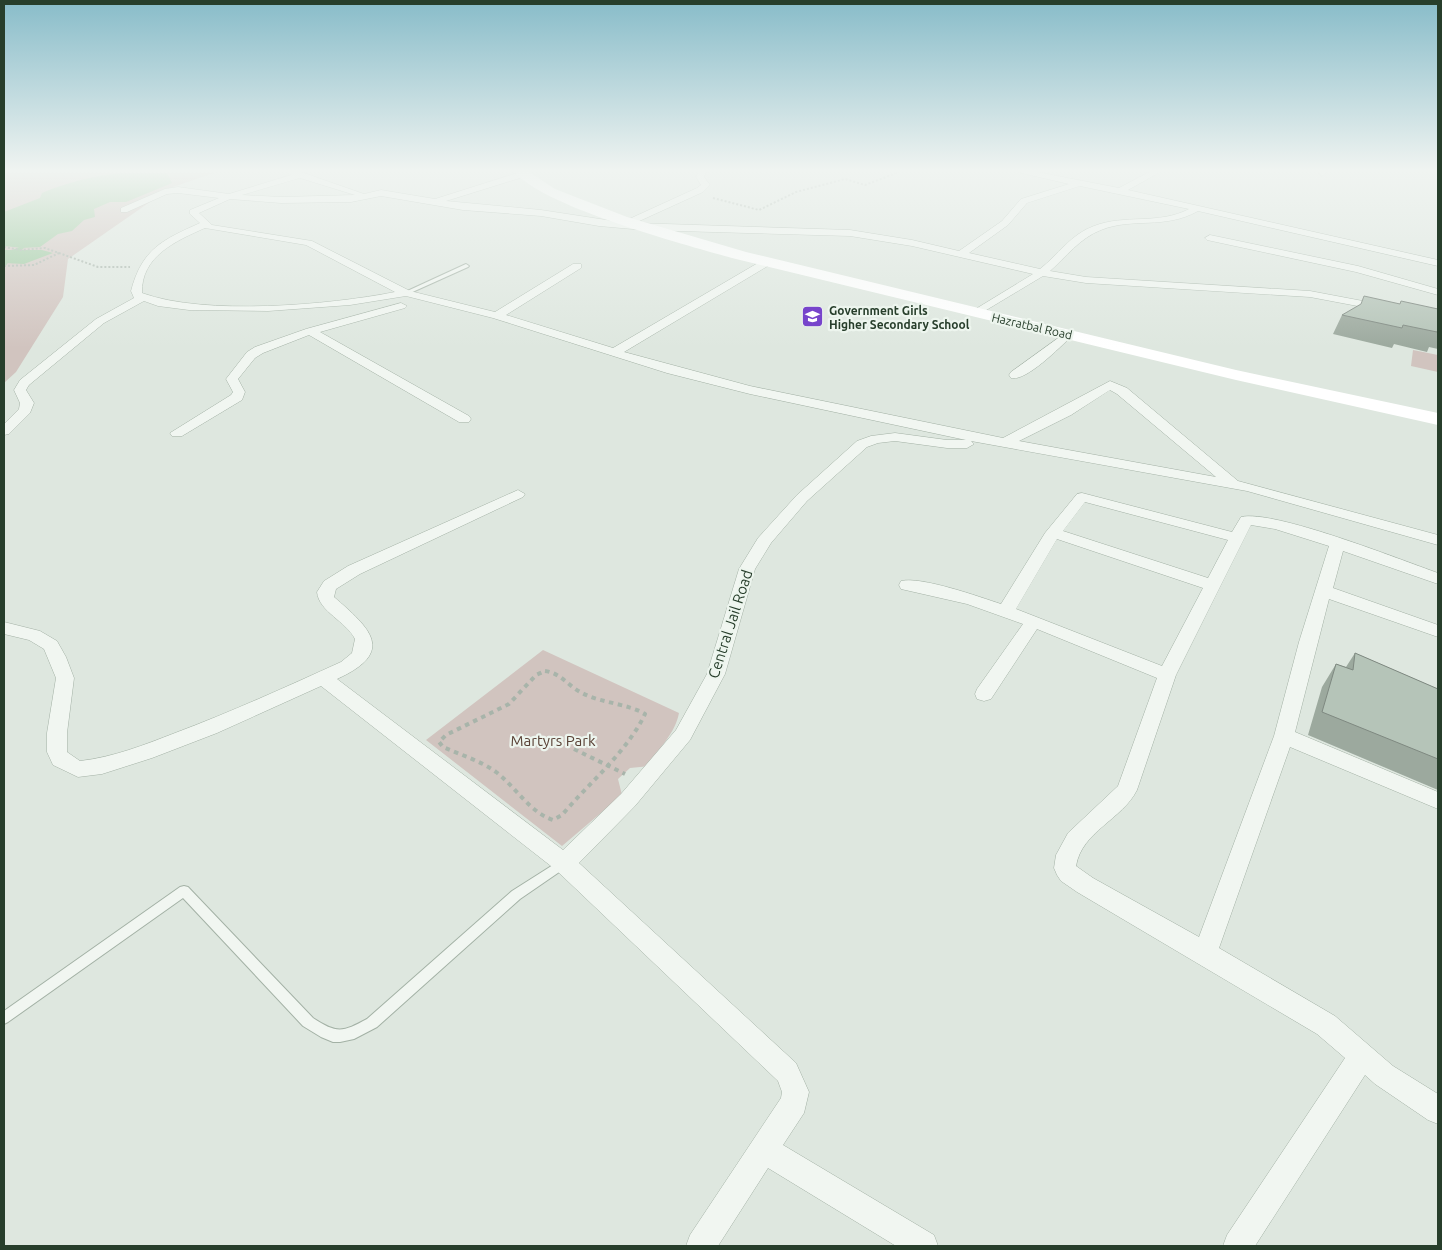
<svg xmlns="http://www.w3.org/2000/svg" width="1442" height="1250" font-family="Ubuntu,sans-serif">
<rect width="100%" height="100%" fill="#dee7df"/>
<g fill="#d1c4bf">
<path d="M4,173h210l-44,15 -102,71 -5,38 -47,75 -12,11z"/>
<path d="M1413,350l25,5v17l-27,-6z"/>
<path d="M543,650l136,63c-4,21 -20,34 -29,53l-20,2 -12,11 4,16 -60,51 -136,-106z"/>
</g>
<g fill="#99c79b">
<path d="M122,173h45l5,10 -46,19h-16l-16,7 1,8 -11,3 -12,11 -14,3 -18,13 -18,1 -18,-2v-34l36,-14 2,-5c26,-11 51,-17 80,-20z"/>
<path d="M4,250h38l11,3 -29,11 -20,-1z"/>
</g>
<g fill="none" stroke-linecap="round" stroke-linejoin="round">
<path stroke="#99c79b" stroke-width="3" d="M4,266l10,-15 8,-3"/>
<defs>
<g id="lane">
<path d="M466,264l3,2 -1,1 -60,27 -5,-1z"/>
<path d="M564,858l4,2 2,3 -2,3 -48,33 -143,128 -23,12 -14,3h-7l-12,-5 -18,-11 -120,-128 -175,124 -4,2v-13l176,-124 4,-1 4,1 125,131c24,16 30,14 54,1l145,-128z"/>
</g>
<g id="street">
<path d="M287,172h14l63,22 17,-4 54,9 82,-26 4,3 -1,2 -74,23 95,9 85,13 1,-3 70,-32 4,-3 -5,-8 2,-5h8l-2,5 6,8 -7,7 -68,31 215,7 62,10 47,11 43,-30 19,-22 48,-15 -52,-12h20l82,16 30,-16h11l-32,18 310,70v6l-240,-55c-34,19 -65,6 -97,19 -21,8 -35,27 -51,41l36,6 224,14 74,14 6,3 -6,3 -74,-14 -224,-14 -43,-7 -65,39 -4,-1v-4l59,-36 -121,-28 -62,-10 -206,-6 -45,-4 -58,-10 -78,-6 -82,-14 -30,6 -70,1 -51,-4 -31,14 13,12 100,16 98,50 85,21 78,-48h8v4l-75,47 107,33 150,-88h8v4l-147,88 126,34 253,52 107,-57 17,7 111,93 200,54v10l-191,-54 -276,-50 3,3 -7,4h-20l-52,-7 -17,2 -11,4 -60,54 -36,42 -16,26 -30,105 -35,66 -55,66 -56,57 217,200 13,29 -5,21 -21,32 151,90 4,11h-42l-128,-78 -50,78h-32l4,-11 91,-137 1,-6 -4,-11 -222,-211 -235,-184 -104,47 -65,25 -50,16 -24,3 -25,-12 -6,-13v-19l9,-55 -12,-29 -15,-9 -25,-6v-12l36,9 17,10 9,16 8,21 -7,55v19l13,9c34,-4 64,-16 95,-28 56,-21 111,-46 166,-71l11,-9 3,-14c-9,-18 -36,-27 -38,-47l7,-11 24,-15 170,-76 7,4 -2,3 -163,77 -24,15 -2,8c36,31 63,55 3,82l226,171 58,-56 55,-64 31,-56 32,-105 19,-31 39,-43 60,-54 14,-5 24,-3 52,7h19l-216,-46 -83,-21 -174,-55 -87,-22 -56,9 -82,6 -79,-1 -31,-4 -14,-5 -40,22 -75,62 -3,5 8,13 -4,10 -21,21 -5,1v-11l15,-15 1,-6 -6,-13 6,-10 76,-61 38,-21 -3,-7c11,-42 31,-51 69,-68l-10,-9v-4l29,-12 -41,-5 -11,1 -40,18h-6v-4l44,-19 13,-2 51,7 62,-19zM300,178l55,17 -74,2 -39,-2zM1080,186l109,23c-30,16 -64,5 -95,17 -23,8 -36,29 -54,43l-71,-16 39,-28 19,-22zM205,228l101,17 89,47c-66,13 -190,24 -253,1 -1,-37 34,-52 63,-65zM1110,390l7,4 99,83 -197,-36 52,-26z"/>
<path d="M1318,172h8v1l-4,3z"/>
<path d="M1210,235l148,31 80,23v6l-82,-23 -149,-32 -2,-2z"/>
<path d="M401,303l6,3 -2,2 -85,24 149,84 2,3 -2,3h-10l-150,-87 -46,18 -8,5 -17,21 7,13 -3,8 -60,36h-10l-2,-3 61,-38 2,-3 -7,-13 21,-27 8,-5 51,-18z"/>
<path d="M1068,331l4,1v4c-12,11 -46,46 -61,42l-2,-3 2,-3z"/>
<path d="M1082,493l150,39 9,-15c32,-8 160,43 197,56v11l-95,-33 -10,37 105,37v12l-109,-38 -34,133 143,60v17l-148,-62 -71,201 116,68 58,50 45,28v30l-10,-4 -53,-36 -10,-9 -110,171h-32l4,-11 118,-177 -28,-24 -240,-142 -16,-11 -4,-6 -3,-7 2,-13 12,-22 50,-47 39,-108 -120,-49 -46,70 -7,2 -7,-2 -2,-5 2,-5 46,-65 -56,-20 -66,-15 -2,-4 2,-4c20,-5 79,16 100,23l44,-71 32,-39zM1085,502l143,38 -20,38 -145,-47zM1251,525l24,4 54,17 -30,96 -25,94 -75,201 -106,-59 -17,-12c6,-35 46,-46 61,-76l39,-115zM1057,539l146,49 -41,78 -146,-57z"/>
</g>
</defs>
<use href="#lane" stroke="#a3b1a5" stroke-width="2"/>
<use href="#street" stroke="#a3b1a5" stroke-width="1"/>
<g stroke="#a8b4aa" stroke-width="2" stroke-dasharray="2 2" stroke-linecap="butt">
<path d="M713,198l46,12 37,-18 49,-13 20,6 34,-13"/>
<path d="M4,247l17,3 24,-2 53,19h32"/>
<path d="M4,266l30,-1 25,-12"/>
</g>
<g stroke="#a8b4aa" stroke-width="4" stroke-dasharray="4.5 4.5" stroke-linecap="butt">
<path d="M545,671c16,2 23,15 37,22 19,10 47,11 63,21 -18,38 -56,69 -83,101l-9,5c-25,-9 -36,-32 -57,-48 -15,-11 -35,-17 -53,-25l-4,-5 7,-7 63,-31 27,-29z"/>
<path d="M574,749l51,25"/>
</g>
<use href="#lane" fill="#f1f6f1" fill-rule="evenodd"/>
<use href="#street" fill="#f1f6f1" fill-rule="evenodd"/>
<path fill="#fff" fill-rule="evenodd" d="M515,172h14l26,17 72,28 119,35 490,118 202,43v12l-202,-45 -500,-121c-47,-13 -193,-52 -221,-87z"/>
</g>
<g fill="#9ca99e">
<path d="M1400,304l38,5v40l-9,-2 -2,5 -33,-8 -2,4 -59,-14 9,-19z"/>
<path d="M1355,653l83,36v101l-130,-55 14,-48 14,-23 10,3z"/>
</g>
<g fill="#b5c4b8" stroke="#7f8981">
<path d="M1364,296l36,8 1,-3 37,8v20l-1,3 -34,-7 -1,3 -60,-13 19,-11z"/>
<path d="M1355,653l83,36v70l-116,-47 14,-48 17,6z"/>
</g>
<linearGradient id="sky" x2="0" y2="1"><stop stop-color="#88bcc9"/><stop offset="0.49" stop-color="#f0f4f1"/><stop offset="1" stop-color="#f0f4f1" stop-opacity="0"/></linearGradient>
<rect width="1442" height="348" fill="url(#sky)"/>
<defs>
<symbol id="school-square" viewBox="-11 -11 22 22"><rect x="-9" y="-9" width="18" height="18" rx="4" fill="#7744cb" stroke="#edf5ee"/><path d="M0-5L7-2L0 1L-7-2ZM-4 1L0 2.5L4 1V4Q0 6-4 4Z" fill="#fff"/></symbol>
</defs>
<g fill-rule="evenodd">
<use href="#school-square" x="800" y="304" width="25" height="25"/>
</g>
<g text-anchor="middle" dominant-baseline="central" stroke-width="4.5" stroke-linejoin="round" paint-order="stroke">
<g font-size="12" font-weight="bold" fill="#273e2b" stroke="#edf5ee" text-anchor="start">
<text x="829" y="310">Government Girls<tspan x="829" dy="14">Higher Secondary School</tspan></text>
</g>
<g font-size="12" fill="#273e2b" stroke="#edf5ee">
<text transform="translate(1032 326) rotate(13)">Hazratbal Road</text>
</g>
<g font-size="15" fill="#273e2b" stroke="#edf5ee">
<text transform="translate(730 624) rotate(-72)">Central Jail Road</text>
</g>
<g font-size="15" fill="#594135" stroke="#edf5ee">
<text x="553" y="740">Martyrs Park</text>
</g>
</g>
<rect width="1442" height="1250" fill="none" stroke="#273e2b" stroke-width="10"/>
</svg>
